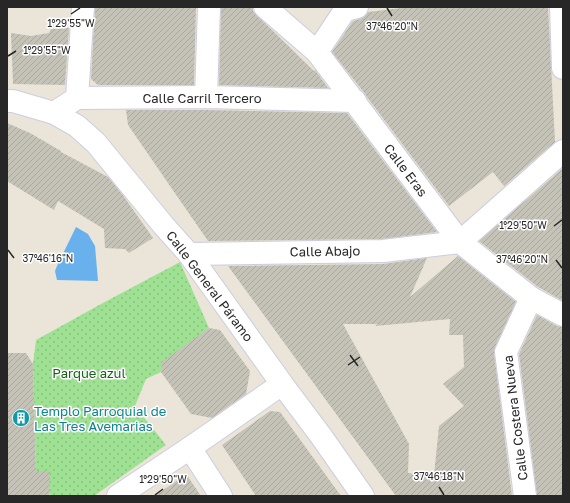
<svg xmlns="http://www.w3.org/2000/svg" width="570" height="503" font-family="'Golos Text',sans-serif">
<defs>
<pattern id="green-dots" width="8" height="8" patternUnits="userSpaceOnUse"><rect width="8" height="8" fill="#9fe193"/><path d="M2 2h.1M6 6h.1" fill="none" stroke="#89c17f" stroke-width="1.8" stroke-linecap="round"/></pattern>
<pattern id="building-hatch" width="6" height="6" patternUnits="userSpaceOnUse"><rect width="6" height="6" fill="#c5c2b8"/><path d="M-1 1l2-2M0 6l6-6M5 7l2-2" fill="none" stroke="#a9a79e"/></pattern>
</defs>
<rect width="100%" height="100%" fill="#eae5d8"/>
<path fill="url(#green-dots)" d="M180,262l29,66 -46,34 -2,10 -15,7 -11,27 31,39 -72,51h-40l-5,-2 -13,-23 -3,-107 3,-24 65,-36z"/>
<path fill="#69b1ed" d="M76,227l12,7 7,12 3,35 -41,-1 -2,-9 2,-5z"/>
<g fill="url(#building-hatch)" fill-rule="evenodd">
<path d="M95,7h101l-2,78h-96l-7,-6z"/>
<path d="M221,7h32v4l4,5 14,13 43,42 1,-1 13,18 -109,-3z"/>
<path d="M410,7h138l7,135 -51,44 -11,-14 -44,34 -82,-109 -1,-2 -34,-43 21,-31 7,-2 5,-3 3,-4z"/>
<path d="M69,28l-4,57 -52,-1 -2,-51 20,3 18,-3 2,-4z"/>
<path d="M126,110h80l141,3 90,119 -55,7 -174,2 -80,-116z"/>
<path d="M7,123l23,10 31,18v1l47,25 14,17 31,44 -24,15 -4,-4 -20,-1 -1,-19 -46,-28 -4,9 -47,-29z"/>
<path d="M563,168v133l-25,-14 -59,-46z"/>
<path d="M458,256l58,46 -21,45 -1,6 18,143h-116l-168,-230 155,-2 44,-6 -17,39zM450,319l-1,16h14l1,32 -21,17 21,22 -25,20 -5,49 -26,-2 1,-29 -66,-120h35l-3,2z"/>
<path d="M537,315l20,11 6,1v169h-26l-18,-142z"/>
<path d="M209,328l11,2 30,41 -4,23 -34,24 -21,-4 -30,-42 1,-10z"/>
<path d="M7,353h19l7,11 3,107h14l-1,25h-42z"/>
<path d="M270,411l10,1 61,84h-85l-34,-51z"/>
<path d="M186,474l15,22h-46z"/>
</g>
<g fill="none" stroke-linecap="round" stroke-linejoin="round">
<defs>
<g id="minor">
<path d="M265,7l52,45 143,190 71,56 32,17"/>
<path d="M561,7l2,61"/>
<path d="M317,52l28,-42 12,-3"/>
<path d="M206,97l3,-90"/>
<path d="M77,98l6,-91"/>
<path d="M54,113l23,-15 129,-1 149,4"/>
<path d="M460,242l103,-91"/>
<path d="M189,254l194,-3 77,-9"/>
<path d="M190,448l31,48"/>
<path d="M118,496l72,-48 92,-64"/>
<path d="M525,496l-19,-144 25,-54"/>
</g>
<path id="tertiary" d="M7,101h6l41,12 23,13 19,17 68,83 25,28 93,130 39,52 42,60"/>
</defs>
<use href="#minor" stroke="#cdcde0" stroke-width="24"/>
<use href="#tertiary" stroke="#cdcde0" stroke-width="24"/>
<use href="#minor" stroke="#fff" stroke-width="22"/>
<use href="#tertiary" stroke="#fff" stroke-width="22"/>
</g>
<path fill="none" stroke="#272727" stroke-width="1.5" d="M387,8l5,8M71,14l9,-6M8,56l8,-5M554,226l8,-6M8,250l6,8M556,260l6,8M350,355l8,11M348,365l12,-8M439,487l5,8M155,495l8,-6"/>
<defs>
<symbol id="building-disc" viewBox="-11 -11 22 22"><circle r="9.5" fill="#0f9aa8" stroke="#fff"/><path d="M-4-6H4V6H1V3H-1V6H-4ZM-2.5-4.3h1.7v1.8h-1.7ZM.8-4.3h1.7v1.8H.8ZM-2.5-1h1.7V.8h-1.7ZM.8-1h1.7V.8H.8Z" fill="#fff"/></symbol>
</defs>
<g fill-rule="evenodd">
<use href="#building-disc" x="11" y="408" width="20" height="20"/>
</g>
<g text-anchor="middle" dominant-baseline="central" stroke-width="3" stroke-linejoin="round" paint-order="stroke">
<g font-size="13" fill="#272727" stroke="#fff">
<text x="202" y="98">Calle Carril Tercero</text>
<text transform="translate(406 170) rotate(53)">Calle Eras</text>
<text transform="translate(325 251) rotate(-1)">Calle Abajo</text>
<text transform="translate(210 286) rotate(53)">Calle General Páramo</text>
<text transform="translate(515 418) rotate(-97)">Calle Costera Nueva</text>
</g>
<g font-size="13" fill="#1a6119" stroke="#fff">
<text x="89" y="373">Parque azul</text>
</g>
<g font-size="13" fill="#0d838f" stroke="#fff" text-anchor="start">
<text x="34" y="411">Templo Parroquial de<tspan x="34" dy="15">Las Tres Avemarias</tspan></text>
</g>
</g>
<g font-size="10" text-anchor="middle" fill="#272727" stroke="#fff" stroke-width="3" stroke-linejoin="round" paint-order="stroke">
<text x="71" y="27">1°29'55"W</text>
<text x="392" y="30">37°46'20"N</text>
<text x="47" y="54">1°29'55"W</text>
<text x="523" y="229">1°29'50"W</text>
<text x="48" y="262">37°46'16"N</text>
<text x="522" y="263">37°46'20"N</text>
<text x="439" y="480">37°46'18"N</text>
<text x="163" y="483">1°29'50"W</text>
</g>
<rect width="570" height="503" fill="none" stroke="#272727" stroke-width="16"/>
</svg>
